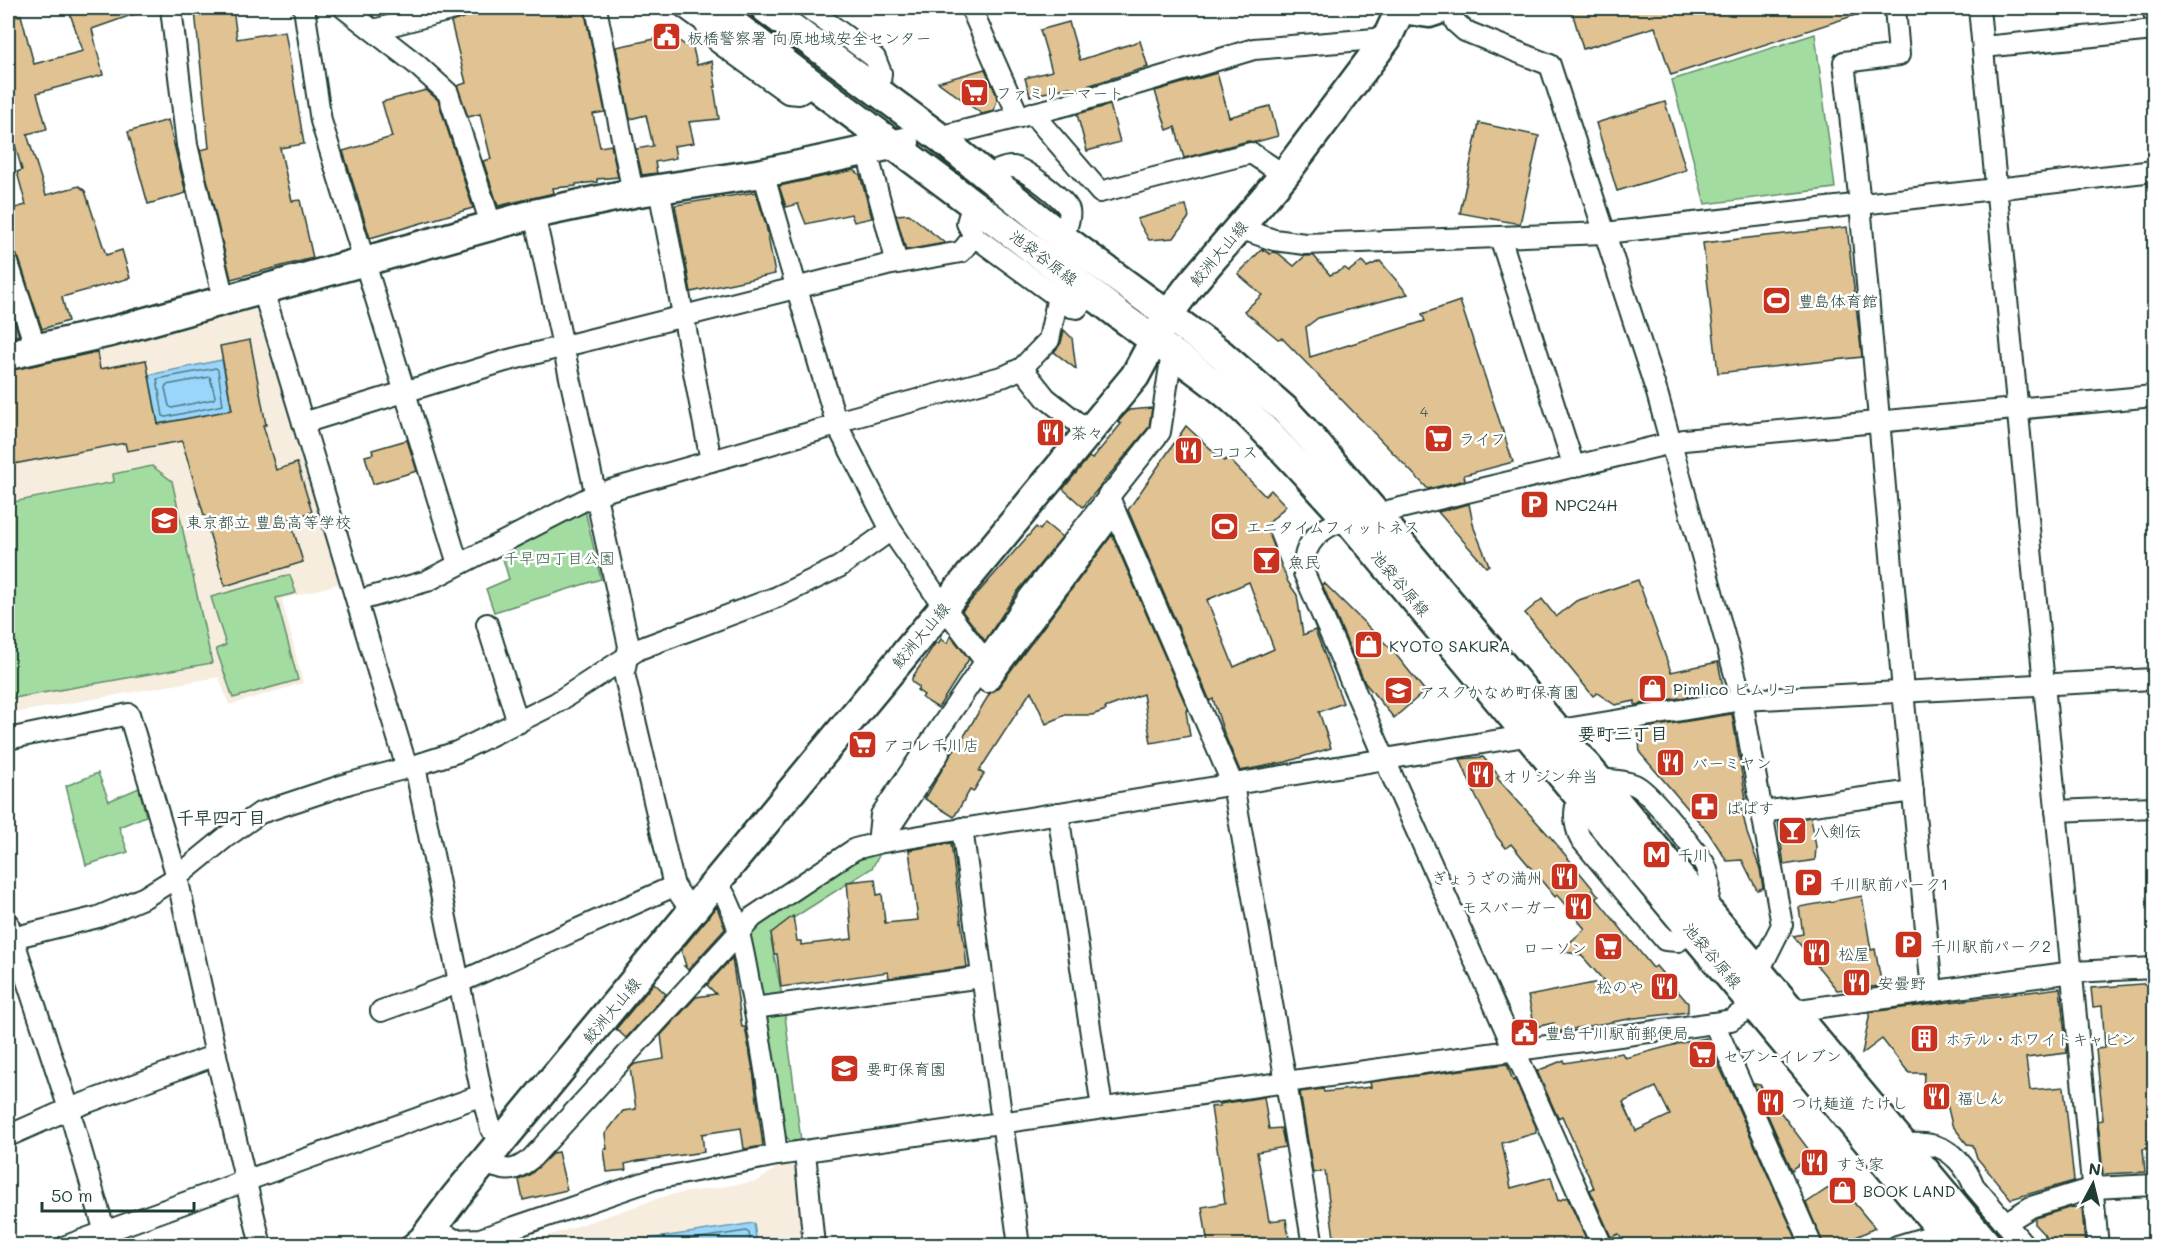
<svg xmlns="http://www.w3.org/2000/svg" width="2162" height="1253" font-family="Mali,'Klee One',sans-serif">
<rect width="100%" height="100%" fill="#fff"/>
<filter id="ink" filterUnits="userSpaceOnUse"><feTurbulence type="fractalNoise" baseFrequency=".0167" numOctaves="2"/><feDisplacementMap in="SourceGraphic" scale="12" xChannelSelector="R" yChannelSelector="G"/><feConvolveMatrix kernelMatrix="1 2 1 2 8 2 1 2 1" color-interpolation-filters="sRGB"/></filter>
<g filter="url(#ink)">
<g fill="#f6eddf">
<path d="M258,303l47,155 34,126 -57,15 21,84 -74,22 -10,-28 -211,37v-349z"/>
<path d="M781,1165l19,1 8,79 -290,1 151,-51 89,-14z"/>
</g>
<g fill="#a3dca1" stroke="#618c6a" stroke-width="1.5">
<path d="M1815,34l20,154 -130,16 -33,-124z"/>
<path d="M152,466l20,15 40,182 -204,36v-196l106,-21 -1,-8z"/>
<path d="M584,506l17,73 -107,33 -8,-23 23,-10 -9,-30z"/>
<path d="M290,575l6,18 -20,5 22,82 -65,18 -17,-49 10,-4 -15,-48z"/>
<path d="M98,773l11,28 30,-13 7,28 -27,11 9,25 -42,13 -20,-79z"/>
<path d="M880,854l-8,14 -93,59 -8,13 11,56 -22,4 -12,-66 36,-32 73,-44z"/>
<path d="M784,1008l17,133h-11l-12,-14 -16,-115z"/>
</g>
<g fill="#9ad6fb" stroke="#6999ab" stroke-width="1.5">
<path d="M222,360l10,50 -74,14 -9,-49z"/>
<path d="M754,1223l3,22h-149z"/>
</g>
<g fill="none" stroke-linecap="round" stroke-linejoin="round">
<g stroke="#507a84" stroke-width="1.5">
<path d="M216,368l2,2 5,35 -57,12 -3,-1 -6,-37z"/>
<path d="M210,377l5,19 -1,3 -42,9 -3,-2 -4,-18 1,-3z"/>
<path d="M648,1246l98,-15 3,2 2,13"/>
</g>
</g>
<g fill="#e0c293" stroke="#1f3d34" stroke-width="1.5" fill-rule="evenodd">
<path d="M68,8h78v2l-54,19 11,46 -66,18 10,36 -20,5 19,61 33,-9 6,5 21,64 16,-5 8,28 -68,19 6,24 -26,8 -23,-70 -7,-7 -4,-15v-27l18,-5 -9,-33 5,-2 -14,-50v-16l3,-1 -3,-10v-74l13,-4 13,49 49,-13z"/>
<path d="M233,8l4,31 48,-8 19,113 -24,4 12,53 8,-1 13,58 -82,21 -31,-129 9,-2 -14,-137z"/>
<path d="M470,8h114l21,104 -12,2 7,33 11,-2 7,32 -21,2v3l-21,2v2l-23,2 1,5 -56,13 -15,-45 8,-2 -11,-45 -12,3 -11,-31 9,-3 -15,-61 15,-5z"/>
<path d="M1571,8h297v3l-197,64 -16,-48 -72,22z"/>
<path d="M1069,22l11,38 60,-19 8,26 -77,24 -1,-4 -40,9 -5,-18 27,-7 -12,-41z"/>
<path d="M663,29l26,19h4l4,17 15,-4 4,26h-2l5,32 -30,3 5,21 -20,3 2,12 -21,4 2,11 -15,2 -6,-26 17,-3 -7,-31 -16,4 -14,-72 39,-8z"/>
<path d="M985,69l11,25 1,6 -3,11 -12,3 -44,-32z"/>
<path d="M1217,73l12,44 41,-11 8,30 -22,6 -8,-1 -64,17 -9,-31 -8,3 -12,-39z"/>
<path d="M426,90l12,10 35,108 -103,30 -27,-87 49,-14 -10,-35z"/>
<path d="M1665,102l21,68 -69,21 -21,-68z"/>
<path d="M1110,105l10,37 -33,9 -10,-37z"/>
<path d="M168,120l18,73 -38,11 -20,-72z"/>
<path d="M1479,123l60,13 -19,88 -60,-11z"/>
<path d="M854,170l6,5 12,43 -18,4 -3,-8 -45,10 -8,-20 -12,3 -7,-21z"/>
<path d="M756,192l10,33 9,49 -84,18 -16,-87z"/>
<path d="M1186,205l3,12 -15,21 -25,2 -12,-21z"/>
<path d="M909,214l36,29 -39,7 -10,-35z"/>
<path d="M1847,227l15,130 -144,16 -15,-130z"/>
<path d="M1262,249l8,5 3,-2 5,1 16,13 11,-10h9l16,19 15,-7 4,3 13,-10 5,6 13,-6 28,33 -90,24 -12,9 4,30 115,-36 -3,-7 38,-13 53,161 -49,13 1,5 -37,9 -146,-151 -4,1 -34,-28 18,-16 -24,-21z"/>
<path d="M10,309l9,26 -11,3v-28z"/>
<path d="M1064,330l8,8 4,31 -22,-17 7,-9z"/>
<path d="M250,340l16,85h-3l13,45 21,-7 15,49 -22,7 13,43 -78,24 -43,-145 -55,10 -2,-8 -117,22v-94l89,-19 3,17 46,-9 12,64 74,-14 -12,-64z"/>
<path d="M1152,408l-3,19 -66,80 -20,-18 26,-32 3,2 29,-35 -3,-2 11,-12z"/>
<path d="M1186,426l38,35 4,-3 37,38 6,-6 15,16 -20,20 22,56 9,13 6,40 12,-5 28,73 -24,9 12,36 -45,14 -46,9 -16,-38 -11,-34 -3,2 -82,-191zM1249,582l25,67 -40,18 -27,-67z"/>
<path d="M407,440l10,31 -44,13 -8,-28 8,-2 -1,-4z"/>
<path d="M1469,504l5,24 15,37 -3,2 -48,-55z"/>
<path d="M1045,523l17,14 -44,54 -33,50 -23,-30 74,-84 4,3z"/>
<path d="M1112,535l76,175 -2,1 4,25 -39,7 -8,-49 -38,14 1,2 -14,5h-27l-19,9 -15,-33 -52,80 5,3 -11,18 -3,-2 -16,27 -29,-18 26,-45 15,-21 24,-40 7,-4z"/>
<path d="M1638,580l33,92 47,-10 6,29 -89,14v-4l-20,4 -18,-12 -4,3 -68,-83 17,-14 14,18 20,-16z"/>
<path d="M1324,583l69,68 32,40 -31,27 -29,-35 -43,-99z"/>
<path d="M951,636l18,23 -31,49 -16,-10 2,-3 -7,-5 2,-3 -7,-5v-4l24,-36 2,2 3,-5 6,4z"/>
<path d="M1732,714l14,85 -6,2 7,32 13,36 3,19 -6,2 -15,-30 -15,1 -19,-29 -68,-79 -2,-24z"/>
<path d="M1483,757l16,19 -2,2 56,62 46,56 -3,2 57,70 3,-2 32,37v9l-53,6 -80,14 -1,-9 -19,4 -7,-31 76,-15 -23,-26 -21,-4 25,-22 -28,-34 -2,2 -44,-53 -5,4 -9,-11 -21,-40 -16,-38z"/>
<path d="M1811,817l5,30 -1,13 -31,5 -6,-43z"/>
<path d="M951,843l16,124 -78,11 -1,-6 -107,15 -4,-33h-3l-3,-21 22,-17 4,25h4v4l51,-6 -5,-57 28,-3 2,16 5,-1 3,29 33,-3 -9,-70z"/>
<path d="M1862,896l9,54 4,-1 7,37 -45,4 -44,-54 10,-2 -4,-27z"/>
<path d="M717,907l8,22 -37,41 -4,-4h2l-5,-16z"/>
<path d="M732,958l10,69h3l8,43 10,76 -19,3 -3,-21 -39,6 2,18 -66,9 -13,3 1,6 -19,2 -3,-23h3l-2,-15 18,-23 13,-2 -6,-41 5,-4 29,-5 -3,-24 35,-38 20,-3 -9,-9z"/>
<path d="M654,983l12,11 -40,44 -10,-9z"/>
<path d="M2154,983v166h-11l2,23 -42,2 -5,-53 5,-1 -7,-71 9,-1 -3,-42 -9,1 -2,-19z"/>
<path d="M2060,988l7,65 -41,5 4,32 34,-3 10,94 -63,18 -34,-41 -4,-13 -6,-1 -15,-19 -5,-21 -11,2 -13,-13 1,-20h-15l-27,-34 -20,15 8,-42z"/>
<path d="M1706,1038l20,43 73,164h-174l-6,-11 -8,3 -21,-47 4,-2 -32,-72 -4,2 -21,-47 27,-11 1,3 57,-10 3,5 56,-15zM1656,1087l14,28 -34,16 -13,-29z"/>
<path d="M1507,1064l6,17 2,-1 21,47v6l-34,10 9,45 40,-11 7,24 9,-4 22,48h-254l-10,-74 -12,2 -13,-81 23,-3 1,3 47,-5 -1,-5z"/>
<path d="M1754,1084l6,1 52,69 -20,16z"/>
<path d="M1264,1097l5,32 12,-1 4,19 -28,5 12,69 17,-2 4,26h-82l-6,-38 23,-4 -14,-96 9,-1v-2z"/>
<path d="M558,1152l9,38 -44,10 -4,-20 12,-6 22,-21z"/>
<path d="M1841,1187l34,41 -35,17h-16l-18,-42 21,-14z"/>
<path d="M2072,1207l10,1 3,37h-31l-19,-20v-7z"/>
</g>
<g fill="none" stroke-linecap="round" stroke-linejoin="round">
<defs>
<g id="street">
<path d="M171,8l16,137 37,155"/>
<path d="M304,8l17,113 137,443"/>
<path d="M344,8l72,56 32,29 43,131"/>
<path d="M596,8l37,185"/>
<path d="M685,8l18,13 16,22 69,50 11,1 13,-8"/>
<path d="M808,8l67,50 6,15 -2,19"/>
<path d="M971,8l48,109"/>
<path d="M1450,8l6,15 9,8 85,34 107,328 85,307 40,225 -23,46 -2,12"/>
<path d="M1895,8l4,47 -55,7 16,142 43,487 29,300"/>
<path d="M1979,8l119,1238"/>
<path d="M2154,8v5"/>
<path d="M373,30l85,-22"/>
<path d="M1983,47l171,-17"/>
<path d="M1032,113l68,79 151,-39 33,22"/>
<path d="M939,137l131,-33 184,-55 133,-11"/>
<path d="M866,149l31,114"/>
<path d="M763,173l74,252 54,105 53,77 41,54"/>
<path d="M987,177c8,-5 17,-11 26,-10 11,1 53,33 56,43 2,9 -4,20 -6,28"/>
<path d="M659,189l52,272"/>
<path d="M973,203l-6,20 7,13 97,71 6,1 14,-15"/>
<path d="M534,214l95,432 -5,27 50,213 18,26"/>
<path d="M1239,228l35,12 31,4 300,-11 549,-62"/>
<path d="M1500,237l74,230"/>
<path d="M8,263l28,86"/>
<path d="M263,290l144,478"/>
<path d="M1022,368l24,30 43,34"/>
<path d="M836,422l169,-46 17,-8 27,-28 9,-44"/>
<path d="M303,423l202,-62 382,-96 74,-13 13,-16"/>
<path d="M1108,495l125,290 53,297 27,164"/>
<path d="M357,601l70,-20 169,-87 241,-69"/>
<path d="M487,624l31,99"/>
<path d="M987,682l128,-171"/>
<path d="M8,739l121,-25 48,163 39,178 45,191"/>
<path d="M415,766l67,329 9,34 11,14"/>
<path d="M1598,779c13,1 25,1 37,6 16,7 56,61 69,78 8,16 6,28 2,45"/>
<path d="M1579,795c-6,17 -5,28 1,43l85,102 13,1 14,-10"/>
<path d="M2056,811l98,-4"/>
<path d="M1763,812l150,-21"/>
<path d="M1058,813l44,295"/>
<path d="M890,827l49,-74"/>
<path d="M962,828l57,418"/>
<path d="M878,843l3,-28 149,-219 130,-164 12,-79"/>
<path d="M716,882c21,25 27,69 33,100 12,58 21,115 28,173"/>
<path d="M8,923l61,186 40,137"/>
<path d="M8,939l90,-22 47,-20 32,-20 49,-40 34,-24 90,-30 57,-15 50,-16 99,-49 83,-54 138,-52 62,-30 52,-37"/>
<path d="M754,1008l228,-31"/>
<path d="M381,1011l77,-28 216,-97"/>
<path d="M1714,1023l98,223"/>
<path d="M8,1136l61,-27 147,-54"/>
<path d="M1902,1144c10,0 20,-1 29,1 20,3 36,23 43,41l51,60"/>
<path d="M805,1152l9,94"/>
<path d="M484,1163c24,8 28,11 48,-5l221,-241 102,-68 23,-6 864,-143 412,-21"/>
<path d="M2005,1223l26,-16 62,-19 61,-3"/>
<path d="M433,1227l22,13 25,-1 175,-60 122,-24 509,-73 428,-59 17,-3 23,-16 38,7 281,-39 81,-4"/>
<path d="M66,1246l416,-151"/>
<path d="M1602,1246l-217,-486 -81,-187c-2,-24 9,-39 30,-49l350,-84 470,-44"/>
<path d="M1897,1246l47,-14"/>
</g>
<g id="secondary">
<path d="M713,8c132,103 268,200 401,303 41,32 87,59 126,95 39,36 73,76 109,115l606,725"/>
<path d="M765,8l174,129 124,101 158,116 63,55 26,28 66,77 612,732"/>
<path d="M1401,9l28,4 15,-5"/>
<path d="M8,355l102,-23 424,-118 99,-21 130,-20 142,-31"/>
<path d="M416,1246l7,-6 33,-44 679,-820 32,-60 24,-32 93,-109 103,-137 14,-30"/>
</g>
</defs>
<use href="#street" stroke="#1f3d34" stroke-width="24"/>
<use href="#secondary" stroke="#1f3d34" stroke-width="33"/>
<use href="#street" stroke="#fff" stroke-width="20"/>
<use href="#secondary" stroke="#fff" stroke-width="28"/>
</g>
</g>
<defs>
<symbol id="civic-square" viewBox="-11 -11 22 22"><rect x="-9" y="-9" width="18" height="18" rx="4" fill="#c8321e" stroke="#fff"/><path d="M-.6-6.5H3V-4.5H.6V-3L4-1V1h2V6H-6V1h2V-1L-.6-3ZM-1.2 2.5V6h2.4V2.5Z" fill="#fff"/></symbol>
<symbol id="supermarket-square" viewBox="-11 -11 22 22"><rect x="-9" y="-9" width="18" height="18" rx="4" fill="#c8321e" stroke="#fff"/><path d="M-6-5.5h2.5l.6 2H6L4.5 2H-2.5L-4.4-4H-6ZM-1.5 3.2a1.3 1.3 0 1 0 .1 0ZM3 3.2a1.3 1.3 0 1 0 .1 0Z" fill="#fff"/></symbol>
<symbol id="stadium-square" viewBox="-11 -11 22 22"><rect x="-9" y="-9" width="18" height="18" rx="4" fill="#c8321e" stroke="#fff"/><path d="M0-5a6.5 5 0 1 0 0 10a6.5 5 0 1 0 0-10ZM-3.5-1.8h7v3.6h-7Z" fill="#fff"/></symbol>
<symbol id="restaurant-square" viewBox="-11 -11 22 22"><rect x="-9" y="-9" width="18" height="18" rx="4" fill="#c8321e" stroke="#fff"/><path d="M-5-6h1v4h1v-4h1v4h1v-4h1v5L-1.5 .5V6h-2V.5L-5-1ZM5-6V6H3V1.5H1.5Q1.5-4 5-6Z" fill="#fff"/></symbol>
<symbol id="parking-square" viewBox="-11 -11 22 22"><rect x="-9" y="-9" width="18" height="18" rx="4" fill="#c8321e" stroke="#fff"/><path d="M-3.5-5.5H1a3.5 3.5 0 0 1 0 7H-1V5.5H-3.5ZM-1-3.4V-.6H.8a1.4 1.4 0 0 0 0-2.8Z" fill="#fff"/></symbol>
<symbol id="school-square" viewBox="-11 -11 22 22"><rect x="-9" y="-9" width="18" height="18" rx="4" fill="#c8321e" stroke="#fff"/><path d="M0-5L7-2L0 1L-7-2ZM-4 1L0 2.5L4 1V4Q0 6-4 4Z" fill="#fff"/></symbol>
<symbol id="bar-square" viewBox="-11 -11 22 22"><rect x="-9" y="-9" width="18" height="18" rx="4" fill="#c8321e" stroke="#fff"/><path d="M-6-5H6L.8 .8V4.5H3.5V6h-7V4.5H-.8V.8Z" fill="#fff"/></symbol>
<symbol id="shop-square" viewBox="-11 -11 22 22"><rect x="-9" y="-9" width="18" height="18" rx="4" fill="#c8321e" stroke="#fff"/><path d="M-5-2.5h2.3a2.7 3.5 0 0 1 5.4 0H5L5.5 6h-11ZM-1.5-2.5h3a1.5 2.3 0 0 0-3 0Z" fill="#fff"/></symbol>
<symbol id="pharmacy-square" viewBox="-11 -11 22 22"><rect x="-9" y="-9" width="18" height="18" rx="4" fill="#c8321e" stroke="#fff"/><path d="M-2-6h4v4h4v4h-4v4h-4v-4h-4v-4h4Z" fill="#fff"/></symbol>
<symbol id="metro-square" viewBox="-11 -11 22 22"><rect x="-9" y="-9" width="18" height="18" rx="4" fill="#c8321e" stroke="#fff"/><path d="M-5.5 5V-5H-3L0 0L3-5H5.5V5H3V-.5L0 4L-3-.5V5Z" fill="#fff"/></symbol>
<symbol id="building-square" viewBox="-11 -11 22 22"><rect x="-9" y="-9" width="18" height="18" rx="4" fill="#c8321e" stroke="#fff"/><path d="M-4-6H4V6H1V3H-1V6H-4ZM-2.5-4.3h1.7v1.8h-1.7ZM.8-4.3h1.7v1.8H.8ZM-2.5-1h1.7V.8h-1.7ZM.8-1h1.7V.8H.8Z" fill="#fff"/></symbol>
</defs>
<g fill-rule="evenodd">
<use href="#civic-square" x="650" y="20" width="33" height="33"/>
<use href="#supermarket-square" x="958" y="76" width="33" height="33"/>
<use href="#stadium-square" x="1760" y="284" width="33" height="33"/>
<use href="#restaurant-square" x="1034" y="416" width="33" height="33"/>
<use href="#supermarket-square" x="1422" y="422" width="33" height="33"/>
<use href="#restaurant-square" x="1172" y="434" width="33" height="33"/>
<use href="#parking-square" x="1518" y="488" width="33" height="33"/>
<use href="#school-square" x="148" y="504" width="33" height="33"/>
<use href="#stadium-square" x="1208" y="510" width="33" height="33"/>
<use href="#bar-square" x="1250" y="544" width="33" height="33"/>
<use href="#shop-square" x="1352" y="628" width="33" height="33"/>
<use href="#shop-square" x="1636" y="672" width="33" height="33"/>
<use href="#school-square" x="1382" y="674" width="33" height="33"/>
<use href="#supermarket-square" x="846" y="728" width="33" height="33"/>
<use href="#restaurant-square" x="1654" y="746" width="33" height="33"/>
<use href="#restaurant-square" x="1464" y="758" width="33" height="33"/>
<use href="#pharmacy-square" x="1688" y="790" width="33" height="33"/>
<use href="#bar-square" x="1776" y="814" width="33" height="33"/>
<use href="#metro-square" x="1640" y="838" width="33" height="33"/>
<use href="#restaurant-square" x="1548" y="860" width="33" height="33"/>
<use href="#parking-square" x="1792" y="866" width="33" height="33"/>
<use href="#restaurant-square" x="1562" y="890" width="33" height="33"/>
<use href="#parking-square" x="1892" y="928" width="33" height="33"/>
<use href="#supermarket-square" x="1592" y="930" width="33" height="33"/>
<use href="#restaurant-square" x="1800" y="936" width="33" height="33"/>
<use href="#restaurant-square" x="1840" y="966" width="33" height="33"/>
<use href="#restaurant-square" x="1648" y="970" width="33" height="33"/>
<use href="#civic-square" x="1508" y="1016" width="33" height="33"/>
<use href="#building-square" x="1908" y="1022" width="33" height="33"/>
<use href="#supermarket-square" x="1686" y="1038" width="33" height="33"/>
<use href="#school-square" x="828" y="1052" width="33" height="33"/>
<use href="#restaurant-square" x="1920" y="1080" width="33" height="33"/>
<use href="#restaurant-square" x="1754" y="1086" width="33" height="33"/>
<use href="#restaurant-square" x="1798" y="1146" width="33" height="33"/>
<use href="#shop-square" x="1826" y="1174" width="33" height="33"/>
</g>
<g text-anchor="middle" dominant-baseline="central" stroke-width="5" stroke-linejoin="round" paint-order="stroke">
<g font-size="14" fill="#4f5e4c">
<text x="1424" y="411">4</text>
</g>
<g font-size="16" fill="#1f3d34" stroke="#fff" text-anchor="start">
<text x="687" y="37">板橋警察署 向原地域安全センター</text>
<text x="996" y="92">ファミリーマート</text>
<text x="1798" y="300">豊島体育館</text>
<text x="1071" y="432">茶々</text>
<text x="1459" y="438">ライフ</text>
<text x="1210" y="451">ココス</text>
<text x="1555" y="504">NPC24H</text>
<text x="186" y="521">東京都立 豊島高等学校</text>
<text x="1246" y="526">エニタイムフィットネス</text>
<text x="1288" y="561">魚民</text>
<text x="1389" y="645">KYOTO SAKURA</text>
<text x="1673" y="688">Pimlico ピムリコ</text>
<text x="1419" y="691">アスクかなめ町保育園</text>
<text x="883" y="744">アコレ千川店</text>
<text x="1692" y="762">バーミヤン</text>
<text x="1502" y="775">オリジン弁当</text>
<text x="1726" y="807">ぱぱす</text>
<text x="1813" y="830">八剣伝</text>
<text x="1677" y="854">千川</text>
<text x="1543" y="877" text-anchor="end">ぎょうざの満州</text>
<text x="1829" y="883">千川駅前パーク1</text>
<text x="1557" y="906" text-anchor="end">モスバーガー</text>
<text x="1930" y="945">千川駅前パーク2</text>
<text x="1587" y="947" text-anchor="end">ローソン</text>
<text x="1838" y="953">松屋</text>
<text x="1878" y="982">安曇野</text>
<text x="1644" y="986" text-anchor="end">松のや</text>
<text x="1545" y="1032">豊島千川駅前郵便局</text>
<text x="1945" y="1038">ホテル・ホワイトキャビン</text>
<text x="1723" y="1055">セブン-イレブン</text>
<text x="866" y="1068">要町保育園</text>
<text x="1957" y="1097">福しん</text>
<text x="1791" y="1102">つけ麺道 たけし</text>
<text x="1836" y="1163">すき家</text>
<text x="1863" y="1190">BOOK LAND</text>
</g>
<g font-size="16" fill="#1f3d34" stroke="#fff">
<text transform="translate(1218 253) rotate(-50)">鮫洲大山線</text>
<text transform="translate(1044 257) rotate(37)">池袋谷原線</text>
<text transform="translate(1401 583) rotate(50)">池袋谷原線</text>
<text transform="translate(920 635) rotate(-50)">鮫洲大山線</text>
<text transform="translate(1713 955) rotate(50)">池袋谷原線</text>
<text transform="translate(611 1010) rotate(-50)">鮫洲大山線</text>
</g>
<g font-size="16" fill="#40654f" stroke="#fff">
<text x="559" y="557">千早四丁目公園</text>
</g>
<g font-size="18" font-weight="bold" fill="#1f3d34" stroke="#fff">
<text x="1623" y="733">要町三丁目</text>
<text x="221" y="817">千早四丁目</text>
</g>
</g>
<rect width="2162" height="1253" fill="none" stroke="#fff" stroke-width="30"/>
<rect x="15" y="15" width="2132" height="1223" fill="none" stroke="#1f3d34" stroke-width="2" filter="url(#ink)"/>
<g transform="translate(2093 1184) rotate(7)" stroke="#ffffff" stroke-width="4.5" paint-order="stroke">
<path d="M0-4.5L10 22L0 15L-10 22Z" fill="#1f3d34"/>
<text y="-9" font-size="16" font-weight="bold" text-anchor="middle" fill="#1f3d34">N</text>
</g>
<path d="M42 1202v9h152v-9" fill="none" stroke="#1f3d34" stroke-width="3"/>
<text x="51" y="1202" font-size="18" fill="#1f3d34" stroke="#ffffff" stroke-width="4.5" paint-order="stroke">50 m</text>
</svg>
